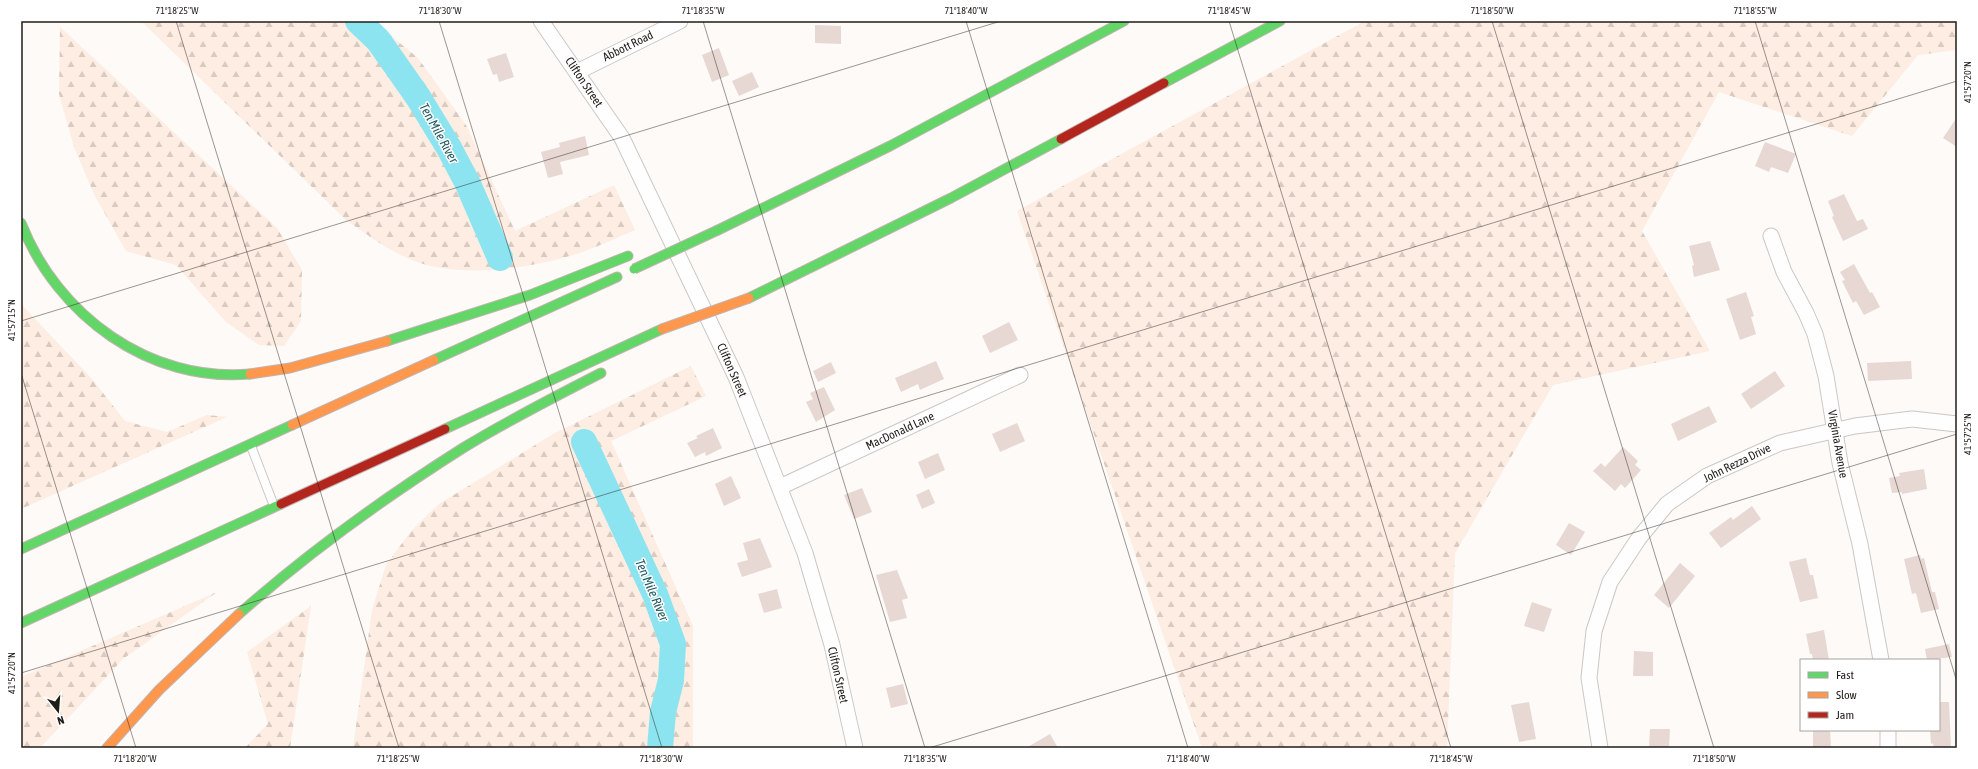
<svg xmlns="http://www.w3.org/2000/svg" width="1978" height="769" font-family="'Asap Condensed',sans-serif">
<defs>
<pattern id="forest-firs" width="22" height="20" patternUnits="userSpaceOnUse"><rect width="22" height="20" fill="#fdede2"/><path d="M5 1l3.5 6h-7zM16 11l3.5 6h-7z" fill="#d9cbc1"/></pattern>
</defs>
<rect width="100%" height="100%" fill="#fdfaf7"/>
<g fill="url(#forest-firs)">
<path d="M141,21h232l45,37 48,67 49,106 99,-46 21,45c-17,7 -35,16 -53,22 -45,16 -117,26 -162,11 -27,-9 -51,-27 -74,-43z"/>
<path d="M1365,21h592v29l-39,5 -66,81 -133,-44 -77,139 68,120 -157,34 -98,168 -8,195h-245l-185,-537z"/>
<path d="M60,27l217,201 25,42 -1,51 -17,25 -25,-1 -33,-23 -50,-57 -50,-14 -32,-57 -20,-47 -15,-53z"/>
<path d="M21,304l71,75 33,42 42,11 40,-17 20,2 -206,92z"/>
<path d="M691,366l15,30 -95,45 82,185v122h-340l19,-138 14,-45 25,-34 28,-27 114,-70z"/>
<path d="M217,592l-94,67 -83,89h-19v-71z"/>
<path d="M311,606l-21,142h-45l23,-24 -21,-72z"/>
</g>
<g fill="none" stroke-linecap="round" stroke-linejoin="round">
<g stroke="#8be4ef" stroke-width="26">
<path d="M358,21l20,19 40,57 31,51 19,36 32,74"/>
<path d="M584,442l71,152 18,50 -2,36 -8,32 -3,36"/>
</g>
</g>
<g fill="#e8d8d3">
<path d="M815,25l26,1v18l-26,-1z"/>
<path d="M719,48l10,27 -17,7 -10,-27z"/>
<path d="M506,53l8,24 -15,5 -2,-8 -4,1 -6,-16z"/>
<path d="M752,72l7,15 -20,9 -7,-15z"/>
<path d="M1957,117v30l-14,-9z"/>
<path d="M585,136l4,19 -29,7 3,12 -15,4 -7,-26 19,-5 -1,-4z"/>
<path d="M1765,142l31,12 -8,19 -17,-6 -2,5 -14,-6z"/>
<path d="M1844,194l13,27 6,-2 5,10 -25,12 -11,-24 2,-1 -6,-15z"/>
<path d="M1710,241l10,29 -26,7 -2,-11 2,-1 -5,-19z"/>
<path d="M1854,264l16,29 2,-1 8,15 -16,8 -8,-14 -3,2 -11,-22 3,-1 -5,-8z"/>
<path d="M1746,292l8,24 -3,1 5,17 -16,6 -14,-41z"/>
<path d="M1009,322l9,18 -28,13 -8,-17z"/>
<path d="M936,361l8,18 -24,11 -2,-6 -17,8 -6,-14z"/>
<path d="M1911,361l1,18 -44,2 -1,-18z"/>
<path d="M831,362l5,11 -18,9 -5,-11z"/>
<path d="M1775,371l10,15 -34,23 -10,-15z"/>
<path d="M824,387l11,23 -19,12 -10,-20 7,-3 -3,-6z"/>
<path d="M1709,406l8,16 -39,19 -7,-17z"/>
<path d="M1017,423l8,18 -25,11 -8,-18z"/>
<path d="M713,428l9,20 -16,8 -1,-4 -10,5 -8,-14 11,-5 -2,-2z"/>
<path d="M1623,447l15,14 -3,4 6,5 -16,18 -4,-4 -6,7 -22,-20 8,-8 4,4z"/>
<path d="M938,453l7,17 -20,9 -7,-17z"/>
<path d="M1924,469l3,20 -25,5v-2l-10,1 -3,-15 11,-2 -1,-3z"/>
<path d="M731,476l10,22 -17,8 -9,-22z"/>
<path d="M862,488l10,24 -18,7 -10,-24z"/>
<path d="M929,489l6,14 -13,6 -6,-14z"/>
<path d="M1752,506l9,13 -40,29 -12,-15 22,-16 2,3z"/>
<path d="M1569,523l16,9 -14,23 -15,-10z"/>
<path d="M760,538l12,29 -30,10 -5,-14 11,-3 -5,-17z"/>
<path d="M1920,555l1,4 3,-1 8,34h3l4,17 -18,4 -5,-20 -4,1 -8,-35z"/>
<path d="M1806,558l4,17h3l5,23 -18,4 -11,-40z"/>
<path d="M1680,563l15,13 -26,32 -15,-13z"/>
<path d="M897,570l11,28 -6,2 5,18 -17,4 -14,-47z"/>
<path d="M777,589l5,19 -18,5 -6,-19z"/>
<path d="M1532,602l20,7 -8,23 -20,-6z"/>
<path d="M1824,630l5,30h-16l-1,-6h-2l-4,-20z"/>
<path d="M1949,644l3,13 -25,3 -2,-11z"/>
<path d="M1634,651l19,1v24h-20z"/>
<path d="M903,684l5,20 -17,4 -5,-20z"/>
<path d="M1529,702l7,37 -17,3 -8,-37z"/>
<path d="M1939,702h10l2,46h-17l-1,-5 -2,1 -1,-14h9z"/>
<path d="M1650,729h20l-1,19h-20z"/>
<path d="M1813,730h17l1,18h-18z"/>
<path d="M1050,734l8,14h-32z"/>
</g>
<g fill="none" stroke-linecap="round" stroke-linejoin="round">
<defs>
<path id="lane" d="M251,446l23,60"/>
<g id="street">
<path d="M541,21l81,117 114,239 69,176 27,92 23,103"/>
<path d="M577,72l103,-51"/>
<path d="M1771,236l13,36 22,41 9,21 11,42 14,87 20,81 21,116"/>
<path d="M780,487l240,-112"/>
<path d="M1600,748l-11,-70 5,-47 16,-49 29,-44 28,-34 40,-28 73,-33 75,-17 57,-7 45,5"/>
<path d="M1888,748v-18"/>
</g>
<g id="fast">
<path d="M1164,83l116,-62"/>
<path d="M21,223c36,92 128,160 229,151"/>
<path d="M718,230l172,-84 234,-125"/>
<path d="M749,298l202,-100 110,-59"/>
<path d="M387,341l143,-46 98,-39"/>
<path d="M434,360l183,-83"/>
<path d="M445,429l217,-100"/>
<path d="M21,549l271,-124"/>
<path d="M239,614c70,-62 145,-116 224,-166 44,-27 91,-51 138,-75"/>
<path d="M21,623l260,-119"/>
</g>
<g id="slow">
<path d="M250,374l40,-6 97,-27"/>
<path d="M292,425l142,-65"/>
<path d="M107,748l52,-58 80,-76"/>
</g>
<g id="jam">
<path d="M1061,139l103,-56"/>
<path d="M281,504l164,-75"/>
</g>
</defs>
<use href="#lane" stroke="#cbc7c4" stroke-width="10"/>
<use href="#street" stroke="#cbc7c4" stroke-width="17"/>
<use href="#fast" stroke="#c3b3b1" stroke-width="11"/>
<use href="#slow" stroke="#c3b3b1" stroke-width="11"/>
<use href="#jam" stroke="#c3b3b1" stroke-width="11"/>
<use href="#lane" stroke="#fffefe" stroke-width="8"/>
<use href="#street" stroke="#fffefe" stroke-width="15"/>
<use href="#fast" stroke="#63d668" stroke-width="9"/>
<use href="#slow" stroke="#ff974d" stroke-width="9"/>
<use href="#jam" stroke="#b3261e" stroke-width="9"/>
<defs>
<path id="fast-bridge" d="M634,269l84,-39"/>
<path id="slow-bridge" d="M662,329l87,-31"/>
</defs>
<use href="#fast-bridge" stroke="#c3b3b1" stroke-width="11" stroke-linecap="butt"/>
<use href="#slow-bridge" stroke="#c3b3b1" stroke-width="11" stroke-linecap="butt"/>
<use href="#fast-bridge" stroke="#63d668" stroke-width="9"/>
<use href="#slow-bridge" stroke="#ff974d" stroke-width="9"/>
</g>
<path fill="none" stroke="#211c18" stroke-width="1" stroke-opacity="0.45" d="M176,21l223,727M439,21l223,727M703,21l222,727M966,21l222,727M1229,21l222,727M1492,21l222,727M1755,21l202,661M21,321l980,-300M21,373l115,375M21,673l1936,-592M929,748l1028,-314"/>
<g text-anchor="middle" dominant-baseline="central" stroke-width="3" stroke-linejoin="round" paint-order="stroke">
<g font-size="12" fill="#211c18" stroke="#fff">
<text transform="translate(628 46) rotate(-26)">Abbott Road</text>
<text transform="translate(584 82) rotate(56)">Clifton Street</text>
<text transform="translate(732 370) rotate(66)">Clifton Street</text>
<text transform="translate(900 431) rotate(-25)">MacDonald Lane</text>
<text transform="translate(1838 444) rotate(80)">Virginia Avenue</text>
<text transform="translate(1737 463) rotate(-26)">John Rezza Drive</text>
<text transform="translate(838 675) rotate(77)">Clifton Street</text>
</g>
<g font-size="13" font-style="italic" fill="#255b62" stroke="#fff">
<text transform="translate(439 133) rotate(61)">Ten Mile River</text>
<text transform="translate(652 590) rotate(67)">Ten Mile River</text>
</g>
</g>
<rect width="1978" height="769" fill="none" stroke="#ffffff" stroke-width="44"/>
<rect x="1800" y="659" width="140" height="72" fill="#ffffff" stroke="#a6a4a3"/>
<rect x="1808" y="672" width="20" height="6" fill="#63d668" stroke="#a6a4a3"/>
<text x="1836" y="679" font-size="12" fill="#211c18">Fast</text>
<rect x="1808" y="692" width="20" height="6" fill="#ff974d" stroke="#a6a4a3"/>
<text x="1836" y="699" font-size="12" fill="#211c18">Slow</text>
<rect x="1808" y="712" width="20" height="6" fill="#b3261e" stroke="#a6a4a3"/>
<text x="1836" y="719" font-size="12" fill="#211c18">Jam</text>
<g transform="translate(58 711) rotate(163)" stroke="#ffffff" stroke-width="3" paint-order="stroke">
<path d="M0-3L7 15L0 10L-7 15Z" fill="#211c18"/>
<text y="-6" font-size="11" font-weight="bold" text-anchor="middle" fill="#211c18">N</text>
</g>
<rect x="22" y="22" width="1934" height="725" fill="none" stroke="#211c18" stroke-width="1.5"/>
<g font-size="10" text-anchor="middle" fill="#211c18">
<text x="177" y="14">71°18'25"W</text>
<text x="440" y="14">71°18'30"W</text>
<text x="703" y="14">71°18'35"W</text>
<text x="966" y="14">71°18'40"W</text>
<text x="1229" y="14">71°18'45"W</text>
<text x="1492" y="14">71°18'50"W</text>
<text x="1755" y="14">71°18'55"W</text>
<text transform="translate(1967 82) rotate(-90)" y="4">41°57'20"N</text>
<text transform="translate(11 320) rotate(-90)" y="4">41°57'15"N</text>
<text transform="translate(1967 434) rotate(-90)" y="4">41°57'25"N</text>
<text transform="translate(11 673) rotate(-90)" y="4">41°57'20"N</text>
<text x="135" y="762">71°18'20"W</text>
<text x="398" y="762">71°18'25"W</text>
<text x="661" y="762">71°18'30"W</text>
<text x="925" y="762">71°18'35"W</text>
<text x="1188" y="762">71°18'40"W</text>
<text x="1451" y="762">71°18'45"W</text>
<text x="1714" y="762">71°18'50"W</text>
</g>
</svg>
